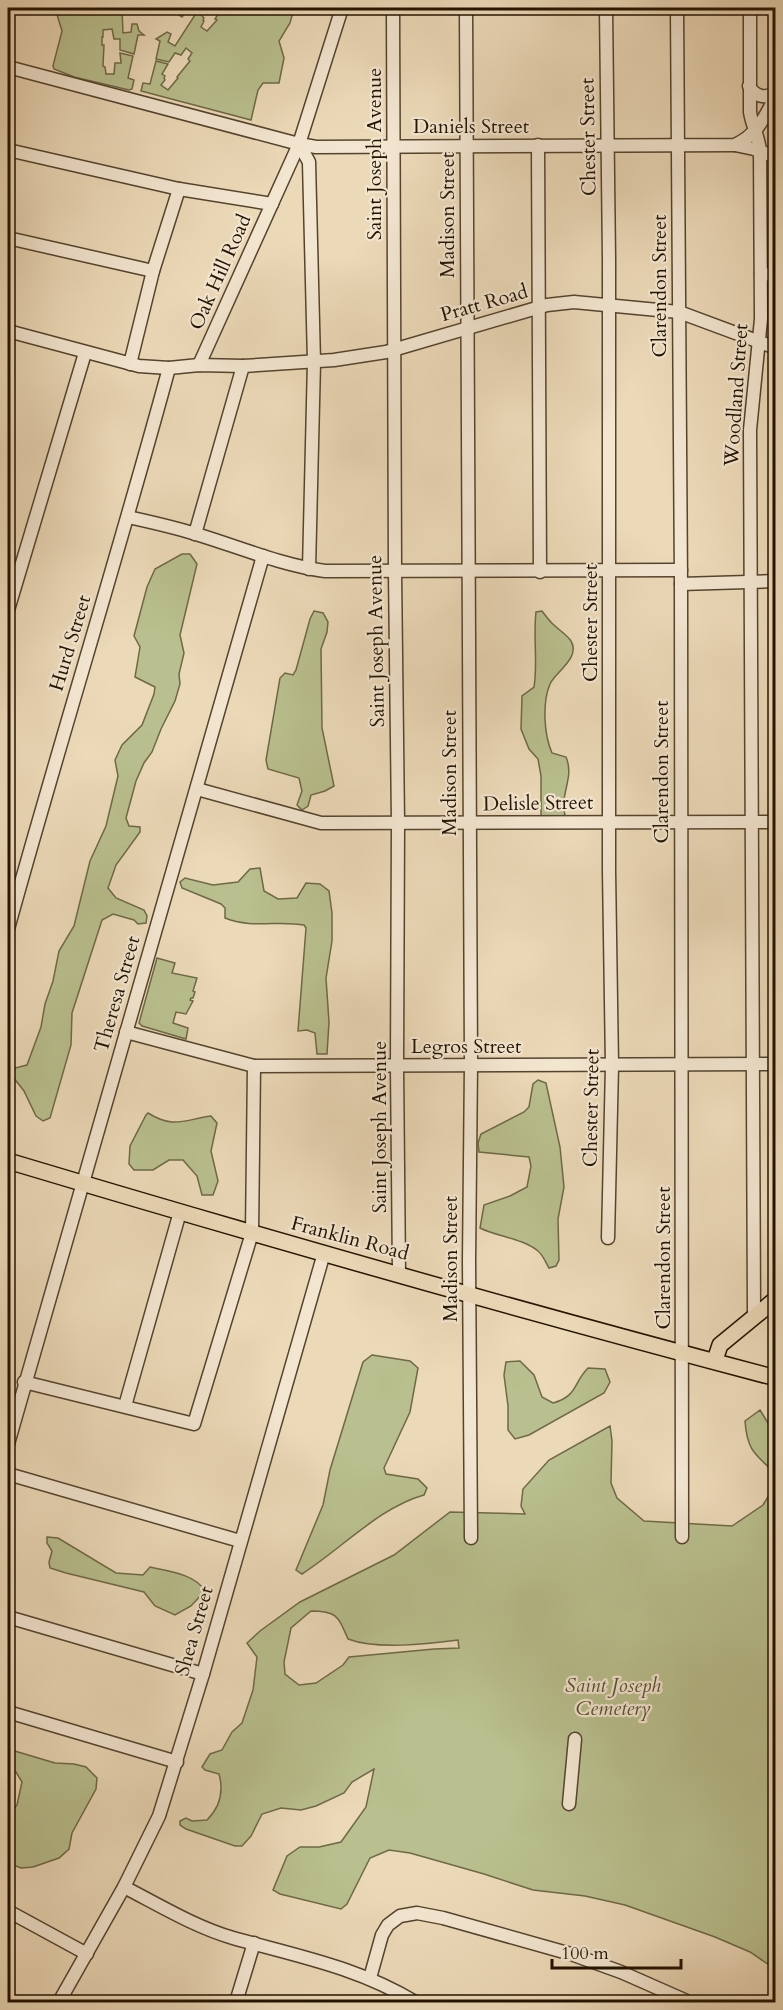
<svg xmlns="http://www.w3.org/2000/svg" width="783" height="2010" font-family="Cardo,serif">
<rect width="100%" height="100%" fill="#ecd9b8"/>
<filter id="stains"><feTurbulence type="fractalNoise" baseFrequency=".00333" numOctaves="4"/><feColorMatrix values="0 0 0 0 .2 0 0 0 0 .09 0 0 0 0 .02 0 0 0 .5 -.17"/></filter>
<radialGradient id="worn" r=".72"><stop offset=".6" stop-color="#630" stop-opacity="0"/><stop offset="1" stop-color="#630" stop-opacity=".3"/></radialGradient>
<g fill="#b9bf8e" stroke="#6e6947" stroke-width="1.5" fill-rule="evenodd">
<path d="M55,8h67l1,25 8,-1 1,-8h5l2,7 5,4h-6l-4,19 -14,-4v-11h-6l-2,-10 -9,1v7h-1v8h2l-1,21 2,1 1,7h8l1,-11h6l-1,-10 13,3 -5,22 6,2 -2,9 -3,1 -55,-13 -20,-8 -1,-3 9,-35z"/>
<path d="M179,8h17l7,4 -2,3 3,3 -1,2 1,1 -3,6 6,4 10,-11 -2,-1 7,-11h72l-4,15 -11,18 5,17 -5,25h-16l-5,7 -7,30 -110,-29 2,-8 7,1 6,-23 12,3 -6,10 3,2 -1,2 1,2 -4,5 7,5 10,-12 -1,-1 13,-16 -2,-2 4,-6 -6,-5 -5,7 -6,-2 -6,9 -13,-3 4,-18 -4,-2 11,-7 4,2 -3,8 7,4 20,-31 -7,-5 -6,7 -6,-4z"/>
<path d="M182,554h8l7,10 -17,71 4,18 -5,21 1,10 -5,17 -14,28 -9,23 -8,11 -8,18 -10,37 3,8 11,1v5l-24,33 -8,23 8,10 28,12 3,6 -1,7 -8,1 -4,-4 -21,-6 -11,6 -30,93 -1,32 -21,73 -7,3 -7,-5 -12,-25 -11,-14 2,-9 12,-3 14,-38 4,-23 8,-23 6,-30 15,-25 16,-65 16,-35 12,-50 -3,-16 7,-15 20,-20 12,-31 1,-7 -20,-10 5,-30 -6,-11 13,-49 8,-18z"/>
<path d="M314,611l9,2 5,9 -1,10 -6,17 1,79 12,58 -9,5 -14,4 -3,11 -6,4 -5,-5 5,-14 -3,-13 -31,-9 -2,-9 14,-82 5,-5 8,2 3,-5 14,-51z"/>
<path d="M542,611c4,5 7,10 12,14 5,5 13,10 17,16 10,17 -16,31 -21,43 -8,19 -6,51 2,69l14,4c9,21 -7,38 -1,58l-6,3 -18,-2v-40l-3,-17 -9,-10 -8,-20 1,-33 12,-9c4,-25 -1,-50 2,-75z"/>
<path d="M260,868l4,23 14,8 19,-1 9,-15 14,1 9,7 3,22v28l-6,37 3,44 -2,32h-10l-2,-21 -8,-3 -9,1 8,-103 -2,-3c-26,-5 -52,4 -79,-7v-10l-4,-4 -39,-16 -2,-6 5,-4 28,7 25,-3 12,-13z"/>
<path d="M157,958l18,5 -3,10 25,5 -4,13 2,1 -2,6h-2l-1,2 3,1 -7,13 -10,-2 -3,11 15,5 -2,11 -44,-13 -3,-3z"/>
<path d="M538,1080l8,3 14,64 4,40 -6,32 1,41 -3,6 -7,2c-3,-5 -6,-13 -11,-17 -16,-13 -40,-14 -58,-23l4,-23 26,-9 17,-9 4,-21 -2,-9 -50,-5 -1,-9 3,-9 43,-22 5,-5 4,-23z"/>
<path d="M148,1113c26,16 35,7 63,3l6,7 -6,28 7,30 -5,14h-11l-5,-19 -14,-16h-14l-16,10h-19l-5,-6 1,-18 16,-31z"/>
<path d="M372,1355l38,6 8,7 -8,44 -26,56 2,6 32,5 9,9 -3,7c-44,12 -83,54 -122,79l-6,-4 27,-65 7,-35 33,-108z"/>
<path d="M520,1361l14,14 8,22 11,6c25,-7 20,-20 35,-35l17,1 5,13 -6,11 -75,42 -14,4 -7,-9v-24l-4,-31 2,-13z"/>
<path d="M760,1410l16,26 -1,533 -25,-17 -35,-15 -90,-32 -40,-9 -52,-6 -49,-16 -74,-21 -21,-3 -19,8 -23,46 -6,5 -61,-15 -7,-4 14,-34 13,-9h19l22,-5 25,-35 8,-38 -22,13 -8,11 -28,13 -15,4 -20,-2 -19,6 -11,22 -9,10h-7l-49,-17 -6,-4v-4l6,-3 6,3 15,-1c13,-13 17,-28 12,-46l-14,-4 -3,-3 8,-13 12,-4 10,-18 10,-9 11,-33 4,-33 -10,-14 13,-12 40,-29 94,-47 56,-43 75,2 -4,-8 2,-17 26,-29 61,-34 2,15 -1,42 6,15 27,23 88,5 31,-21 8,-13 2,-21c-19,-17 -26,-22 -28,-50zM311,1611c26,0 27,5 37,28 29,11 79,5 110,1l1,8 -25,1 -85,8 -6,8 -27,18 -17,2 -14,-11 -1,-12 7,-34z"/>
<path d="M47,1537l11,1 58,35 27,2 7,-8c18,4 45,7 55,24l-14,15 -16,9 -20,-9 -11,-14 -78,-19 -16,-5 -1,-6 3,-11 -5,-8z"/>
<path d="M8,1749l47,14 19,1 12,3 11,11 -1,11 -24,44 -3,16 -10,9 -26,9 -12,1 -13,-5v-47l9,-11 5,-23 -6,-10 -8,-4z"/>
</g>
<g fill="none" stroke-linecap="round" stroke-linejoin="round">
<defs>
<g id="minor">
<path d="M393,8l2,564 3,251 -1,243 2,207"/>
<path d="M466,8l5,1056 -2,197 2,277"/>
<path d="M606,8l3,251v612l3,195 -4,172"/>
<path d="M677,8l4,576 1,953"/>
<path d="M750,8v104c2,14 9,25 10,39l1,168 -11,111 4,885"/>
<path d="M8,67l291,77 17,3 419,-2c23,-11 29,-27 41,-49"/>
<path d="M749,86c5,10 17,14 27,6"/>
<path d="M299,144l10,18 5,200 -5,207"/>
<path d="M538,145l2,427"/>
<path d="M735,145l19,4 22,8"/>
<path d="M8,150l171,39 93,15"/>
<path d="M8,238l145,33"/>
<path d="M761,274l15,1"/>
<path d="M8,331l131,35 30,2 30,-3 44,1 91,-6 52,-8 161,-47 27,-3 105,10 97,36"/>
<path d="M130,364l23,-93 26,-82"/>
<path d="M199,365l100,-221 43,-136"/>
<path d="M128,517c23,5 45,10 68,17 43,13 85,31 129,37l356,-1"/>
<path d="M195,534l48,-168"/>
<path d="M681,584l95,-3"/>
<path d="M8,610l77,-257"/>
<path d="M197,789l124,34 455,-1"/>
<path d="M8,929c52,-188 110,-373 161,-561"/>
<path d="M126,1032l128,34 522,-2"/>
<path d="M24,1382l170,42 58,-191 2,-167"/>
<path d="M125,1406l55,-194"/>
<path d="M8,1444l255,-888"/>
<path d="M8,1474l232,67"/>
<path d="M8,1617l195,57"/>
<path d="M8,1712l169,50"/>
<path d="M569,1804l6,-65"/>
<path d="M124,1887c35,18 71,40 109,51 64,18 124,29 182,64"/>
<path d="M8,1911l79,43"/>
<path d="M370,1978l12,-43 6,-10 12,-9 17,-3 26,5 128,36 50,18 68,30"/>
<path d="M59,2002l65,-115 35,-71 44,-142 121,-421"/>
<path d="M236,2002l18,-59"/>
</g>
<g id="major">
<path d="M8,1161c254,76 510,149 768,217"/>
<path d="M715,1360l5,-15 56,-46"/>
</g>
</defs>
<use href="#minor" stroke="#54442e" stroke-width="15"/>
<use href="#major" stroke="#221300" stroke-width="18"/>
<use href="#minor" stroke="#f3e6d1" stroke-width="12"/>
<use href="#major" stroke="#ecd9b8" stroke-width="15"/>
</g>
<g text-anchor="middle" dominant-baseline="central" stroke-width="4.5" stroke-linejoin="round" paint-order="stroke">
<g font-size="20" fill="#221300" stroke="#f3e6d1">
<text x="471" y="126">Daniels Street</text>
<text transform="translate(588 137) rotate(-91)">Chester Street</text>
<text transform="translate(374 154) rotate(-90)">Saint Joseph Avenue</text>
<text transform="translate(447 215) rotate(-90)">Madison Street</text>
<text transform="translate(220 272) rotate(-66)">Oak Hill Road</text>
<text transform="translate(659 286) rotate(-90)">Clarendon Street</text>
<text transform="translate(484 303) rotate(-16)">Pratt Road</text>
<text transform="translate(736 395) rotate(-86)">Woodland Street</text>
<text transform="translate(590 623) rotate(-90)">Chester Street</text>
<text transform="translate(376 641) rotate(-91)">Saint Joseph Avenue</text>
<text transform="translate(70 643) rotate(-73)">Hurd Street</text>
<text transform="translate(661 772) rotate(-90)">Clarendon Street</text>
<text transform="translate(449 773) rotate(-90)">Madison Street</text>
<text transform="translate(538 803) rotate(-1)">Delisle Street</text>
<text transform="translate(117 994) rotate(-74)">Theresa Street</text>
<text x="466" y="1046">Legros Street</text>
<text transform="translate(591 1108) rotate(-89)">Chester Street</text>
<text transform="translate(379 1127) rotate(-90)">Saint Joseph Avenue</text>
<text transform="translate(350 1238) rotate(15)">Franklin Road</text>
<text transform="translate(663 1258) rotate(-90)">Clarendon Street</text>
<text transform="translate(450 1259) rotate(-90)">Madison Street</text>
<text transform="translate(194 1631) rotate(-74)">Shea Street</text>
</g>
<g font-size="20" font-style="italic" fill="#574f32" stroke="#f3e6d1">
<text x="613" y="1685">Saint Joseph<tspan x="613" dy="23">Cemetery</tspan></text>
</g>
</g>
<rect width="783" height="2010" fill="none" stroke="#ecd9b8" stroke-width="30"/>
<rect x="9" y="9" width="765" height="1992" fill="none" stroke="#221300" stroke-width="3"/>
<rect x="15" y="15" width="753" height="1980" fill="none" stroke="#221300" stroke-width="1.5"/>
<path d="M552 1959v9h129v-9" fill="none" stroke="#221300" stroke-width="3"/>
<text x="561" y="1959" font-size="18" fill="#221300" stroke="#f3e6d1" stroke-width="4.5" paint-order="stroke">100 m</text>
<rect width="100%" height="100%" filter="url(#stains)"/>
<rect width="100%" height="100%" fill="url(#worn)"/>
</svg>
